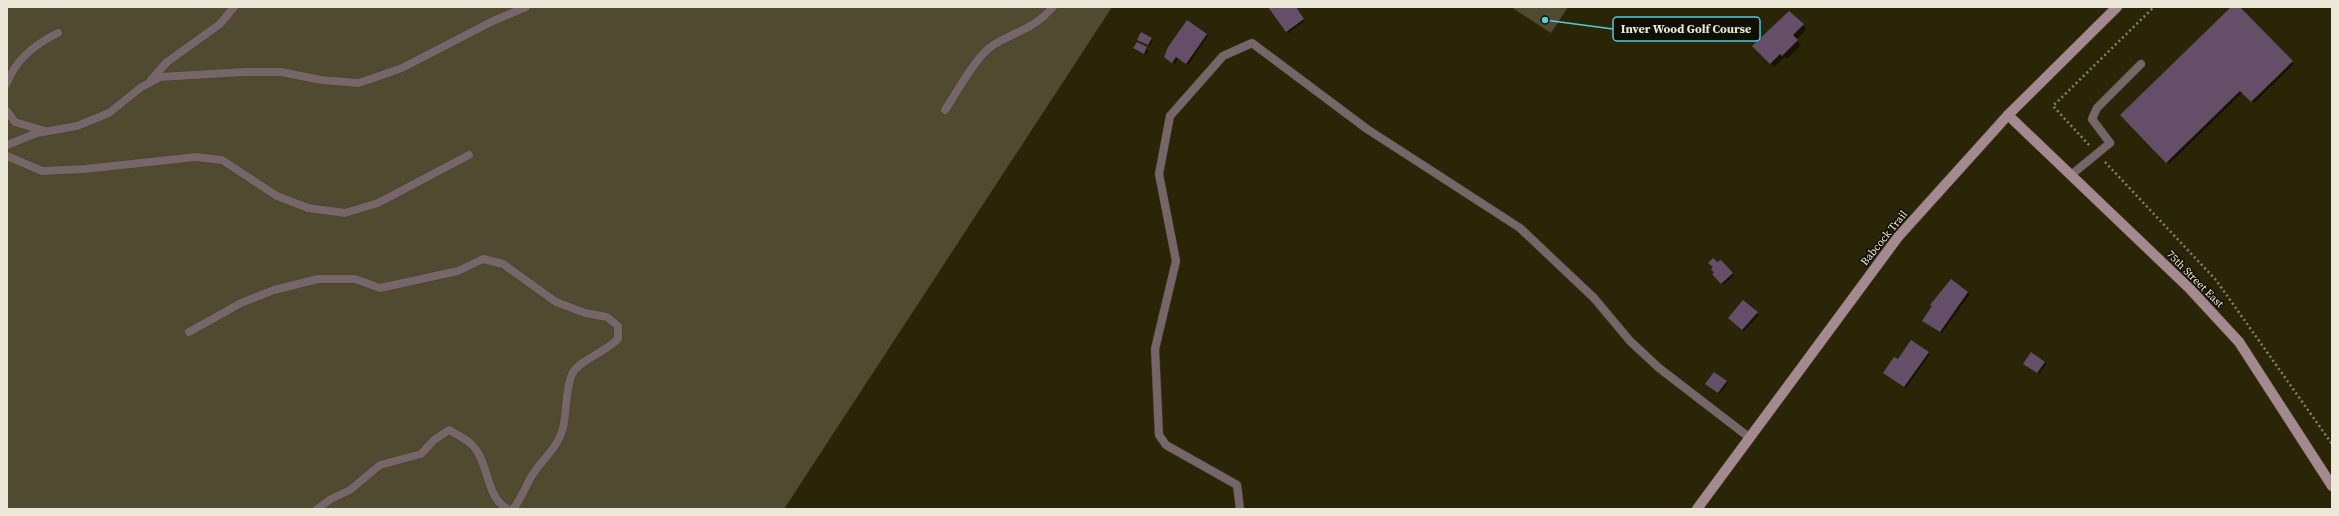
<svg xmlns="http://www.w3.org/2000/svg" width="2339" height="516" font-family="'Source Serif 4',serif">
<rect width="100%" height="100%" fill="#2b2508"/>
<g fill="#504a31">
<path d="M7,7h1105l-328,502h-777z"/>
<path d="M1511,7h57l-17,26z"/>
</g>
<g fill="#0007">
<path d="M1269,7h26l10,14 -17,12z"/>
<path d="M2232,7h7l55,57 -40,39 -11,-11 -74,72 -48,-49z"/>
<path d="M1789,12l18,17 -11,11 5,5 -14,14 -2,-2 -11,10 -20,-21z"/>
<path d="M1206,34l2,2 -20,29 -10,-7 -3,6 -8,-6z"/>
<path d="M1151,39l2,1 -3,6 -10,-5z"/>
<path d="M1146,48l2,2 -2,5 -10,-5z"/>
<path d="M1721,261l13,14 -11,10 -9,-10 1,-2 -1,-6z"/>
<path d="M1951,280l19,14 -28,39 -17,-10z"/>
<path d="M1744,301l15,14 -15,16 -15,-13z"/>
<path d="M1928,353l2,1 -24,34 -20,-14 12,-14z"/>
<path d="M2045,362l1,2 -7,10 -13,-9z"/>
<path d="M1726,381l2,2 -8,11 -12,-9z"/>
</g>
<g fill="#654f68">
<path d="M1268,7h28l8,12 -18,13z"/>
<path d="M2231,7h9l53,54 -42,41 -11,-11 -74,72 -46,-48z"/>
<path d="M1789,11l15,13 -11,11 5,5 -16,16 -2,-2 -10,10 -18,-18z"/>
<path d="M1187,20l20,14 -21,30 -10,-7 -4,6 -8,-6 4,-10z"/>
<path d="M1141,32l11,6 -4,7 -11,-5z"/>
<path d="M1137,42l10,5 -3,7 -11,-6z"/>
<path d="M1713,258l4,4 4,-2 12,13 -12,11 -9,-10 2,-1 -3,-4 2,-2 -5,-4z"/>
<path d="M1951,279l17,13 -28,40 -18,-11 10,-15 -2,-1z"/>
<path d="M1743,300l15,12 -16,18 -14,-12z"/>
<path d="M1911,340l18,12 -25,35 -21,-14 11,-16 4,2z"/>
<path d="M2031,352l14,10 -8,11 -14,-9z"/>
<path d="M1714,372l13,9 -9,12 -13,-9z"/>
</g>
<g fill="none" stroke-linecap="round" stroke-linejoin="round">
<defs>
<g id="lane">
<path d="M151,80l16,-18 53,-38 14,-17"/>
<path d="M7,83c9,-24 28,-39 51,-50"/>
<path d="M945,110c10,-15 32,-55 47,-64 23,-15 41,-16 61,-39"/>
<path d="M7,111l8,11 30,9"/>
<path d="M7,145l30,-12 40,-7 32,-13 31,-25 20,-11 83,-5h38l40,8 38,3 43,-15 91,-47 33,-14"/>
<path d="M7,156l35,15 43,-2 111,-12 26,3 55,36 31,12 37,5 33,-10 91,-48"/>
<path d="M2071,175l39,-32 -18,-24 5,-11 44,-44"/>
<path d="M189,332l52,-29 33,-13 44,-11h37l25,9 78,-17 25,-12 20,5 53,38 29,11 22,4 11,9v13c-11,12 -40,22 -46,35 -7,17 -5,37 -9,54 -5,20 -22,32 -32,49 -6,11 -10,22 -18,32"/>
<path d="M317,509l14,-10 19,-9 30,-25 41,-11 13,-14 15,-10c7,4 15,8 21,13 20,17 14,52 37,66"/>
<path d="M1240,509l-3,-24 -71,-40 -7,-10 -4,-86 21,-88 -17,-87 11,-58 53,-60 29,-13 115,86 153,99 74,70 36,43 29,27 91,70"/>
</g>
<g id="secondary">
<path d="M2008,115l182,174 49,53 93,144"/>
<path d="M1697,509l201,-272 110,-122 109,-108"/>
</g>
</defs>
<use href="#lane" stroke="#464025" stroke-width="9"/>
<use href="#secondary" stroke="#464025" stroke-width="11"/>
<g stroke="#87836b" stroke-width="2.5" stroke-dasharray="2 3" stroke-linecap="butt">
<path d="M2089,145l-36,-39 101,-99"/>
<path d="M2105,162l111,118 116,164"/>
</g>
<use href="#lane" stroke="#766669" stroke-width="8"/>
<use href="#secondary" stroke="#a48a90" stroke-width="10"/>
</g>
<g text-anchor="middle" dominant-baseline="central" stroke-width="3" stroke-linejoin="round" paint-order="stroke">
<g font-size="11" fill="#ece9d8" stroke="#110e04">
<text transform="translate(1884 238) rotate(-51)">Babcock Trail</text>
<text transform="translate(2195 279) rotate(45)">75th Street East</text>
</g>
</g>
<path fill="none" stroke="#52ccd6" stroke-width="1.5" d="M1545 20L1613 29"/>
<circle fill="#52ccd6" stroke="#110e04" stroke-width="1.5" cx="1545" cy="20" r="4"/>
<rect fill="#110e04" stroke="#52ccd6" stroke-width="1.5" x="1613" y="17" width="147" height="24" rx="4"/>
<g font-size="12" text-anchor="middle" font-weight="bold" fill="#ece9d8">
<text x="1686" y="33">Inver Wood Golf Course</text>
</g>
<rect width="2339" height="516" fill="none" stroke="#ece9d8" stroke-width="16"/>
</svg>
